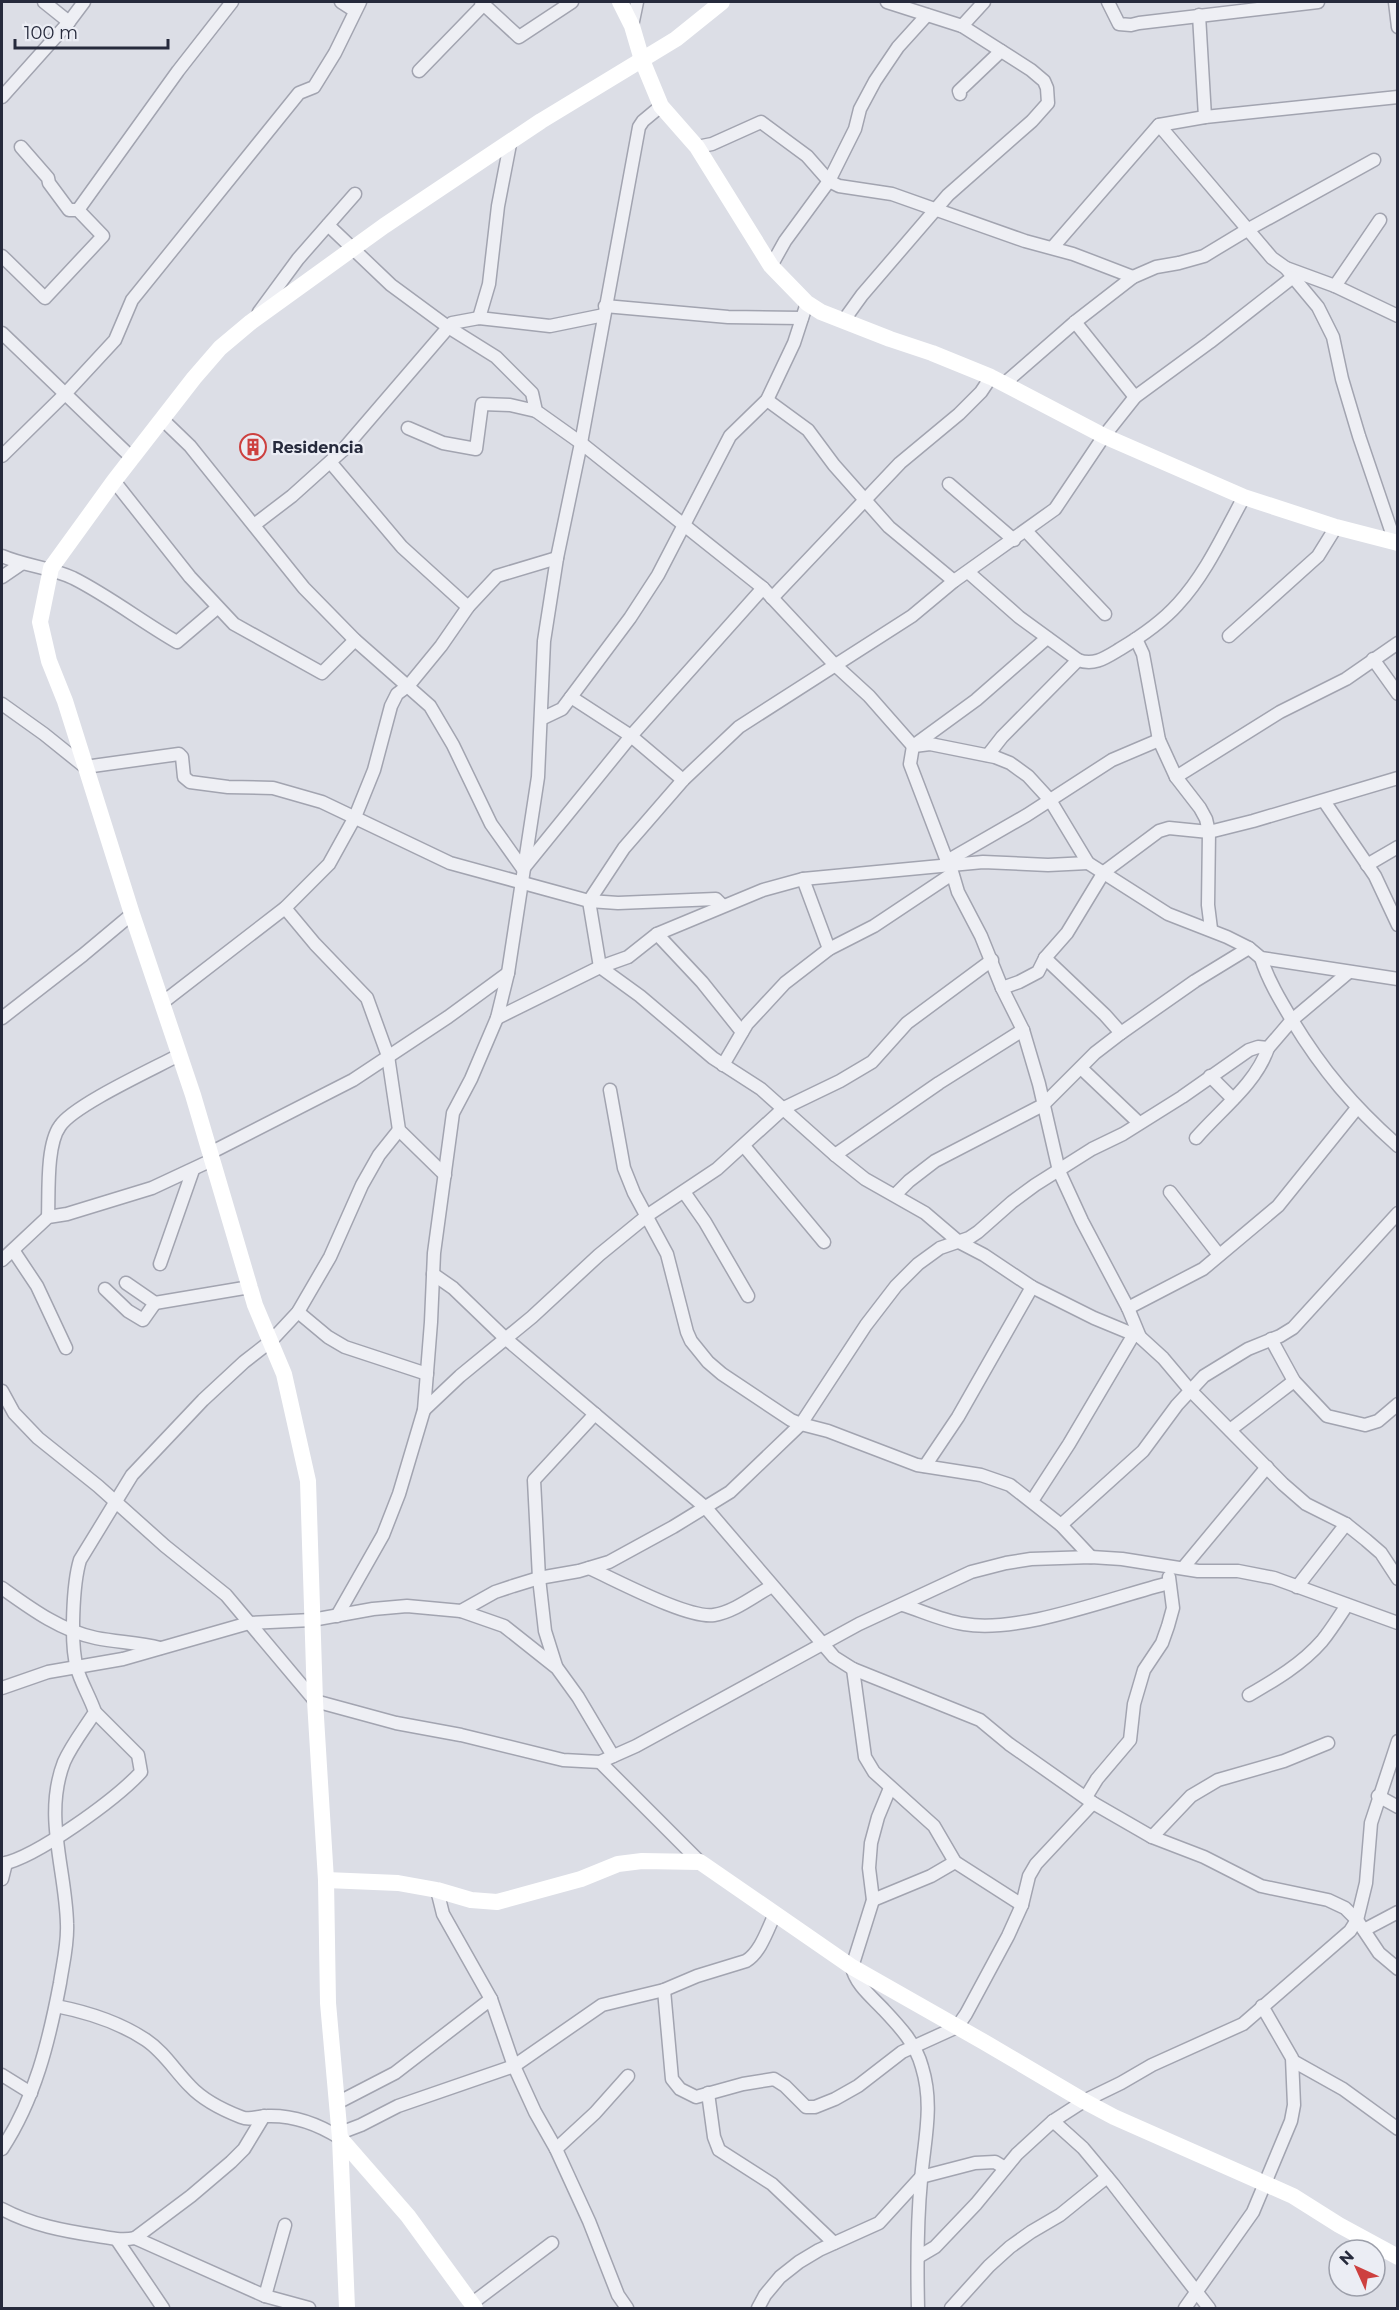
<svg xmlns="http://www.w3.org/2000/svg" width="1399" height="2310" font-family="Montserrat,sans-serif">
<rect width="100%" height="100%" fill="#dcdee6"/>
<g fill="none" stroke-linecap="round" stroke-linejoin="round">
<defs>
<g id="street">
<path d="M44,2l25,20"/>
<path d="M341,2l14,9"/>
<path d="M481,2l38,35 53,-35"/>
<path d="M1108,2l11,22 12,1 8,-2 179,-21"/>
<path d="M1395,2l3,25"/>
<path d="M1199,15l6,102"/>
<path d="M632,26l5,-24"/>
<path d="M962,26l22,-24"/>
<path d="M419,71l65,-67"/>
<path d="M960,94l-1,-3 42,-40"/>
<path d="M2,97l67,-75 15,-20"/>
<path d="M1159,125l113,133 14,10 49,18 63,30"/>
<path d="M697,147l15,-3 49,-22 46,34 22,25 10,5 53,8 133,47 48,13 60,23"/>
<path d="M78,210l100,-139 54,-69"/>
<path d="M328,225l63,60 57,42 48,30 36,36 4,18 45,32 182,145 71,76 35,32 44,50"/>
<path d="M1053,247l106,-122 46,-8 193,-20"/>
<path d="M2,256l43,42 58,-62 -25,-26h-9l-20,-27 -1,-5 -27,-31"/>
<path d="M771,266l14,-25 44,-60 26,-52 5,-20 15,-28 23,-34 29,-32"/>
<path d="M1286,268l7,9 -83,65 -75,55 -31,39 -49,73 -101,72 -42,35 -173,111 -56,53 -59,68 -35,53 11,66 40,29 73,62 48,31 74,66 30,24 60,34 34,29 25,13 48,32 62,31 46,19 23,21 27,32 93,94 23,20 40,20 20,16 15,13 17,26"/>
<path d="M1293,277l25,30 15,30 9,42 17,57 36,106"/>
<path d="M1335,286l45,-66"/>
<path d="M605,306l123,11 74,1"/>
<path d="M259,312l39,-53 57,-65"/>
<path d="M479,318l10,-34 9,-78 12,-62"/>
<path d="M844,320l18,-25 86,-100 84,-74 16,-18 -1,-15 -3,-7 -13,-11 -69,-44 -75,-24"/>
<path d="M1075,322l60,75"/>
<path d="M2,333l130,125"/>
<path d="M1005,383l70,-61 58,-45 23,-10 23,-4 25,-7 43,-26 127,-70"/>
<path d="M767,400l41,30 26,35 55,62 65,54"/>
<path d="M162,419l28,27 114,142 51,52 75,66 23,39 38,79 32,45 108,-133 132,-148"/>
<path d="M408,428l35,15 33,6 6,-45 28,1 26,6"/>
<path d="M2,456l63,-62 50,-54 17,-40 167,-207 15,-6 21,-34 25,-51"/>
<path d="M331,463l71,84 66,60"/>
<path d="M114,481l76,96 44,47 88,49 33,-33"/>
<path d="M949,484l65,56"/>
<path d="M254,525l38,-29 50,-45 110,-128 27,-5 71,8 54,-11"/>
<path d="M1026,531l79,83"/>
<path d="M2,556c23,10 47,11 71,22 36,18 69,44 104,64l40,-34"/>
<path d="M968,572l51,45 59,43c16,6 27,-2 42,-11 20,-12 42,-27 58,-45 28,-30 46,-71 66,-107"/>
<path d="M2,577l19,-13"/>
<path d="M772,598l128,-135 59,-49 22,-22 10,-15"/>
<path d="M1229,636l89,-80 18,-29"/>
<path d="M1047,638l-71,62 -63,46 -3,18 37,97 3,4 8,27 23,44 21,52 21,42 16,54 20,87 23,50 46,87 12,29"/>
<path d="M1136,639l7,15 16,86 17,37 24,31 6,11 3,13 -1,73 3,24"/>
<path d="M1373,659l25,35"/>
<path d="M571,697l60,39 52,44"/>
<path d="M2,704l42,30 41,33 94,-13 3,3 2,20 6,5 38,5 45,1 49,14 128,61 139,38 29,2 98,-4 6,6"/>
<path d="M541,719l21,-10 68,-91 28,-43 72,-139 37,-36 27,-57 13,-40"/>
<path d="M914,746l16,-2 65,13 15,6 18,13 22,24 38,63 80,51 59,23 22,11 12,10 137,21"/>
<path d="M988,755l14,-18 76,-77"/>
<path d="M1176,777l104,-65 66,-33 52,-36"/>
<path d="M1324,801l51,75 23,49"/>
<path d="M947,861l80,-46 85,-55 47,-20"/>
<path d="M1367,865l31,-18"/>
<path d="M803,879l26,70"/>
<path d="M285,908l30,36 52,54 21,58 11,74 46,45"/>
<path d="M657,934l45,48 40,50"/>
<path d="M1045,958l60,57 16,18"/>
<path d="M1261,958c7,22 19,42 31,62 31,51 61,86 106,126"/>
<path d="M1002,988l17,-6 19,-10 7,-14 22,-25 37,-61 55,-41 10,-3 40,4 44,-11 145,-43"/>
<path d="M162,1003l123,-95 44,-44 26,-47 19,-47 17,-64 6,-12 12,-9 32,-39 27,-39 29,-31 60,-18"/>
<path d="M2,1018l81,-63 49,-41"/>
<path d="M497,1018l103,-51 28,-10 29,-23 106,-44 40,-11 180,-17 65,3 40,-2"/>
<path d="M723,1065l24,-41 38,-41 44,-34 45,-23 78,-52"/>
<path d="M1081,1068l58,55"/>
<path d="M1210,1076l23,23"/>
<path d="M610,1090l14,78 10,25 33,61 20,78 4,9 17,21 14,12 69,46 10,4 27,7 89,34 64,10 29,10 51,40 30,32"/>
<path d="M1196,1138c24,-28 60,-54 72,-90"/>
<path d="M744,1146l80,96"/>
<path d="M210,1153l143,-73 95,-63 60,-44"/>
<path d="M835,1155l104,-72 84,-53"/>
<path d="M684,1192l21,30 43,74"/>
<path d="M1170,1192l49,63"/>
<path d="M895,1195l14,-14 26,-20 108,-56 52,-52 26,-20 74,-52 54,-33"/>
<path d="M48,1217c1,-23 -2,-72 12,-91 14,-21 93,-57 119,-71"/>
<path d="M13,1250l24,36 29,62"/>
<path d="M2,1260l46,-43 19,-3 85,-26 60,-28"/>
<path d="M160,1264l33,-94"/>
<path d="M433,1274l20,14 52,50 201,170 128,149 19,12 127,51 29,24 84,59 59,34 52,20 57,29 67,14 17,8 12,12 22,33 19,16"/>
<path d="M126,1283l29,20 95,-16"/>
<path d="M105,1289l23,22 15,9 12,-17"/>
<path d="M1128,1308l75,-39 75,-63 79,-98"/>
<path d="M298,1312l30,25 17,10 82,27"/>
<path d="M1271,1339l23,42 33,35 38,9 13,-4 20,-17"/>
<path d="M2,1391l12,22 24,25 60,48 67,60 61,49 89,106 81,22 65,12 102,25 37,2 36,-16 223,-122 112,-52 35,-9 25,-4 60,-2 31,2 76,12h40l36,7 124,45"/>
<path d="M424,1410l36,-34 72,-59 67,-62 49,-40 69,-46 67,-61 56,-27 32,-19 35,-39 85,-63"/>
<path d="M1230,1430l64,-49"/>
<path d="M925,1466l33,-49 74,-130"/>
<path d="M1032,1501l37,-57 65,-110"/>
<path d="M1061,1525l82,-74 34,-46 27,-29 44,-27 32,-13 13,-8 105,-115"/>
<path d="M589,1568c27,12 99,51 125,47 20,-3 40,-19 58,-29"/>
<path d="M1183,1568l84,-101"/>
<path d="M1297,1587l49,-63"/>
<path d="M2,1588c28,20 59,43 94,50 21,4 43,5 64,10"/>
<path d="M903,1605c19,6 40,16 61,19 56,10 149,-27 205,-41"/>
<path d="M461,1611l34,-19 18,-6 26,-8 40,-7 30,-9 64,-35 57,-35 71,-68 65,-99 30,-39 22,-22 22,-16 29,-10 9,-6 34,-30 23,-17 57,-36 31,-15 59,-37 67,-47 9,-3 10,1 24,-28 57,-48"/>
<path d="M337,1616l46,-81 16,-41 25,-84 7,-88 3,-69 19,-140 18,-34 26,-61 11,-45 30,-196 6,-136 13,-83 24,-115 58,-316 4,-6 18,-15"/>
<path d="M556,1666l-11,-35 -6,-53 -5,-98 61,-66"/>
<path d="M853,1669l12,88 9,15 60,54 21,36 67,43"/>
<path d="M2,1688l46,-16 75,-13 126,-36 63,-3 61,-11 34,-3 54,5 43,15 53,42 21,29 35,59"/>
<path d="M1249,1695c26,-15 53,-31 73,-54 9,-11 17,-24 25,-36"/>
<path d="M600,1762l100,100"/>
<path d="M890,1788l-12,29 -7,26 -2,25 4,32 -21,67c3,17 21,31 32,43 16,17 32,34 38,57 12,39 2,74 -1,113 -4,42 -4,86 -3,128"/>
<path d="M1378,1796l20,11"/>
<path d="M1086,1797l11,-18 33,-39 4,-36 10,-34 18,-27 6,-17 5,-18 -4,-31"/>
<path d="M1152,1837l39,-41 27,-16 66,-19 44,-18"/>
<path d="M2,1864c35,-7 114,-65 139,-92l-3,-17 -43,-43"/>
<path d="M2,1879l4,-16"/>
<path d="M437,1890l6,24 48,85 23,67 21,46 21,37 33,72 29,74 9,13"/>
<path d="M873,1900l58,-24 24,-14"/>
<path d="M1364,1930l34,-18"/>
<path d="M664,1990l8,89 8,10 16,8 47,-13 31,-5 11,7 21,21h9l20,-8 23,-13 44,-34 55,-25 9,-13 42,-78 14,-31 7,-29 7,-12 57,-61"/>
<path d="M56,2006c31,6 63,16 90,34 18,12 29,31 44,46 13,14 33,24 51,31 10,4 15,-1 26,-1 26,-1 51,8 73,22"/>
<path d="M1293,2061l50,28 55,40"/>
<path d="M2,2075l29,18"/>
<path d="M708,2093l6,44 5,13 53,34 62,59"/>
<path d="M337,2103l58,-30 96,-74"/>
<path d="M1053,2121l30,27 30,36 96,124"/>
<path d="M340,2133l21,-8 37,-19 116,-40 88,-61 62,-15 33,-14 49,-15c15,-9 22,-33 29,-47"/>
<path d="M2,2149c33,-50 47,-108 58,-166 3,-20 8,-39 7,-59 -1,-54 -24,-108 -3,-162 8,-18 21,-34 31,-50 -5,-15 -15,-31 -18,-44 -7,-24 -4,-85 3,-108l52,-85 71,-75 41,-38 27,-21 27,-29 32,-55 32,-72 17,-30 20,-25"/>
<path d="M556,2149l39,-36 33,-37"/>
<path d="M2,2209c30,16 62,22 96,27 13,2 24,5 37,2l130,58 44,12"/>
<path d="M135,2238l56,-42 40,-34 13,-13 20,-33"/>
<path d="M117,2240l46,68"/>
<path d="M918,2257l17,-10 41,-43 41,-50 36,-33 31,-20 37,-18 31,-18 91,-41 107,-93 7,-11 9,-37 5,-60 27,-82"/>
<path d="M265,2296l20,-71"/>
<path d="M471,2304l81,-61"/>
<path d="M758,2308l7,-13 15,-18 19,-15 20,-12 60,-27 42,-46 54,-14 20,-1 10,6"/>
<path d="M951,2308l38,-42 21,-19 21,-15 29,-17 47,-38"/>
<path d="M1185,2308l68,-96 38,-91 3,-16 -2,-47 -30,-52"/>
</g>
</defs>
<use href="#street" stroke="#a2a4b0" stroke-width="15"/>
<use href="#street" stroke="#eeeff4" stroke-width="12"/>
<g stroke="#fff" stroke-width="16">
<path d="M620,2l12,24 10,34 19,46 36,41 74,119 36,37 14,9 69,27 42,14 59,24 113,59 140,61 92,30 62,16"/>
<path d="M326,1880l72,3 39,7 34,10 26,2 84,-23 37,-15 24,-3 58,1 152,105 132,75 100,59 30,16 179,79 46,29 59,32"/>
<path d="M340,2138l68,78 67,92"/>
<path d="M347,2308l-7,-170 -12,-135 -2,-123 -11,-179 -7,-220 -24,-107 -29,-69 -62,-210 -61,-181 -67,-213 -16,-40 -9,-39 11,-54 63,-87 80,-103 26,-30 31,-26 133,-96 157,-105 135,-82 46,-37"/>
</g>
</g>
<defs>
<symbol id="building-ring" viewBox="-11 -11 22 22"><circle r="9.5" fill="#ebedf4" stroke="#cd403f" stroke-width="1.5"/><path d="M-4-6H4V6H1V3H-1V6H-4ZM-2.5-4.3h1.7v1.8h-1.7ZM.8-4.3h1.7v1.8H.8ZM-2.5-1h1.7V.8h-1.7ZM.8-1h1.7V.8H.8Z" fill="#cd403f"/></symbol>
</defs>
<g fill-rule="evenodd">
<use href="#building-ring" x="238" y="432" width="30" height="30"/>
</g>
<g text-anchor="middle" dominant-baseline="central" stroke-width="4.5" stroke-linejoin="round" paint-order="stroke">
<g font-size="16" font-weight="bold" fill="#262a3c" stroke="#ebedf4" text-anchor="start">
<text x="272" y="447">Residencia</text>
</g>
</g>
<rect width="1399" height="2310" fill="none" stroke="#262a3c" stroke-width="6"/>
<g transform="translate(1357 2268) rotate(315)"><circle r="28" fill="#ebedf4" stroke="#9c9faa" stroke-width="1.5"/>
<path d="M0-4.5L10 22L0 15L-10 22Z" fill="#cd403f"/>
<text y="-9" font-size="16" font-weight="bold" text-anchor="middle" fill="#262a3c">N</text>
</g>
<path d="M15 39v9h153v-9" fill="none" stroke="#262a3c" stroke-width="3"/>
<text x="24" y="39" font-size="18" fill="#262a3c" stroke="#ebedf4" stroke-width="4.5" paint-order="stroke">100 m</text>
</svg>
